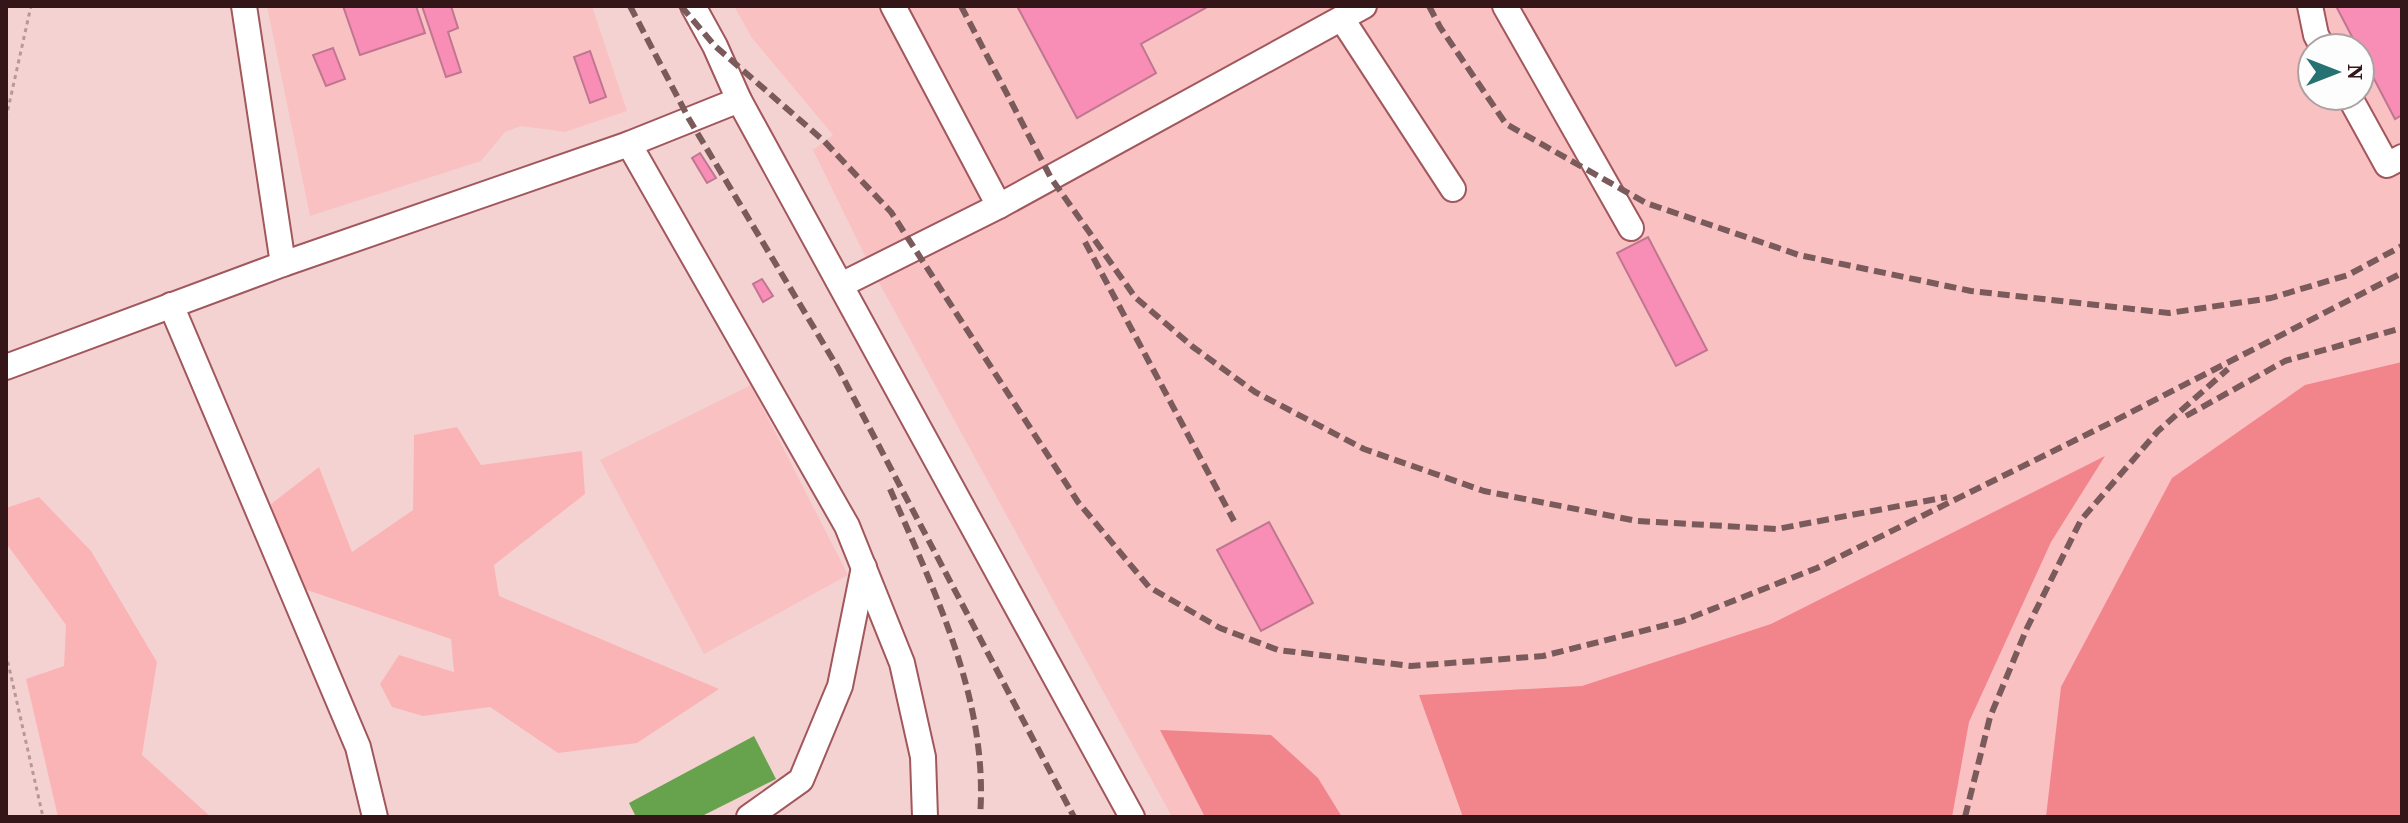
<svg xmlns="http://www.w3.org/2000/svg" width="2408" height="823" font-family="'Source Serif 4',serif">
<rect width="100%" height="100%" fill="#f5d2d2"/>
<g fill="#f9c1c2" fill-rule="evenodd">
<path d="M267,6h325l35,105 -62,21 -44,-6 -16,6 -24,29 -171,55z"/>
<path d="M734,6h1668v811h-1230l-300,-547 -59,-120 20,-15 -81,-97zM2312,48h48v48h-48z"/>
<path d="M751,385l97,190 -144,79 -104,-194z"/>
</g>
<g fill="#fbb4b6">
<path d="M457,427l24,38 101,-14 3,43 -91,71 5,31 220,93 -82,54 -79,10 -68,-46 -67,9 -31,-9 -12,-23 19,-29 55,17 -3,-33 -153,-52 -27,-83 48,-37 33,85 61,-42 1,-75z"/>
<path d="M39,497l52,54 66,111 -15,93 69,62h-153l-32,-138 38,-13 2,-41 -60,-82v-35z"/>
</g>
<g fill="#f2848b">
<path d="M2402,362v455h-356l15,-130 111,-209 133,-93z"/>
<path d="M2105,456l-54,86 -82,180 -17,95h-489l-44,-122 163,-9 189,-62z"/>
<path d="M1160,730l111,5 47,43 24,39h-137z"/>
</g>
<path fill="#66a34c" d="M754,736l22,43 -76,38h-64l-7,-14z"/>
<g fill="#f88eb5" stroke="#c07690" stroke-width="2">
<path d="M343,6h73l9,27 -65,22z"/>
<path d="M422,6h29l7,22 -10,4 13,40 -15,5z"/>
<path d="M1017,6h192l-68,38 15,29 -79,45z"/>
<path d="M2336,6h66v109l-7,4z"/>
<path d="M333,48l12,31 -19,7 -13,-31z"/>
<path d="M590,51l16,46 -16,6 -16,-46z"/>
<path d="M700,153l16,25 -9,5 -15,-25z"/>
<path d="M1648,237l59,113 -31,16 -59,-113z"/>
<path d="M762,279l11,17 -10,6 -10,-18z"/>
<path d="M1269,522l44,81 -52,28 -44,-81z"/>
</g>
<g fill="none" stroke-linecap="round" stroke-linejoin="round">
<defs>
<g id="minor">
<path d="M244,6l39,258"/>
<path d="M693,6l22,40 24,54"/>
<path d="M893,6l106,200 365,-200"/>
<path d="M1505,6l126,222"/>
<path d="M2310,6l6,29 7,13"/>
<path d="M1342,19l111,170"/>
<path d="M2349,96l38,69 15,-8"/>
<path d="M629,144l218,382 55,137 21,94 2,60"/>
<path d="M841,285l158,-79"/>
<path d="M171,305l187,442 17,70"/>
<path d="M6,367l277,-103 346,-120 110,-44 393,717"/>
<path d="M749,817l52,-37 39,-94 24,-119"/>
</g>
</defs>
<use href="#minor" stroke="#a1575b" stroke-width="28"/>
<g stroke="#b99798" stroke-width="3" stroke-dasharray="4 4" stroke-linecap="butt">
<path d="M6,118l25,-112"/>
<path d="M6,654l37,163"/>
</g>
<use href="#minor" stroke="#fff" stroke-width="24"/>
<g stroke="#7a5a5b" stroke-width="6" stroke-dasharray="12 6" stroke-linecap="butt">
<path d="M630,6l59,113 149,249 236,449"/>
<path d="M681,6l34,40 109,95 67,71 187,290 71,85 71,41 58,22 133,16 132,-10 139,-35 135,-53 293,-145 292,-150"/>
<path d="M961,6l90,172 84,119 58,50 62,45 109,57 120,42 153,30 140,8 170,-32"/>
<path d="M1429,6l11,21 66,97 140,79 153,52 172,36 198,22 102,-15 77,-23 54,-29"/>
<path d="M1085,242l149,279"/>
<path d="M2186,416l99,-55 117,-33"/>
<path d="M890,489c45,104 99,212 90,328"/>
<path d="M1965,817l25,-100 37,-89 54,-108 77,-89 70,-62"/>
</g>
</g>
<rect width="2408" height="823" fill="none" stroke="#351618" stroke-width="16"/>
<g transform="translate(2336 72) rotate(90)"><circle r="38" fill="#fdfdfd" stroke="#ada1a1" stroke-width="2"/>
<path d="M0-6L14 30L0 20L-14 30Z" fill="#267172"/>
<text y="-12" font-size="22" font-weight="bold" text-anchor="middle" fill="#351618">N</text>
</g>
</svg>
